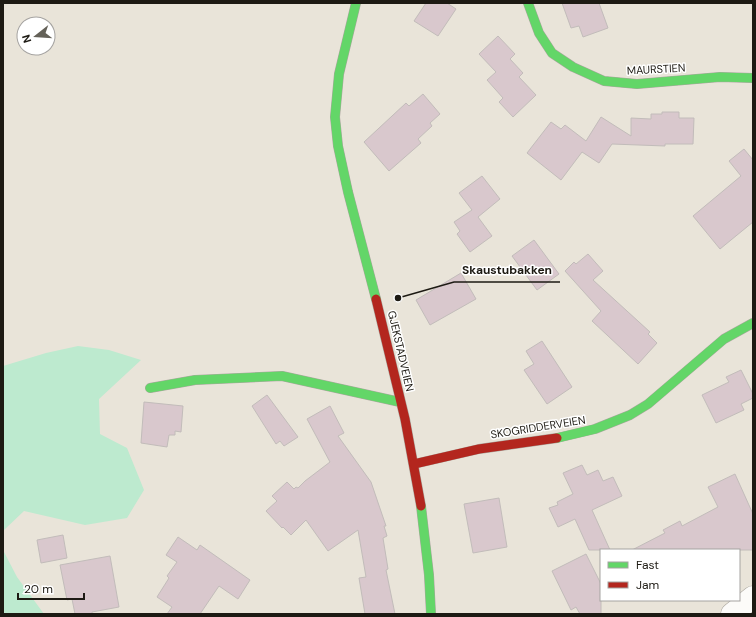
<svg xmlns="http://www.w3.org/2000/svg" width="756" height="617" font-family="'DM Sans',sans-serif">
<rect width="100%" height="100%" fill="#e9e4d9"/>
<g fill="#bdeacf">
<path d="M78,346l31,4 32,10 -42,39 1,35 27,14 17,42 -17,28 -42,7 -61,-14 -20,19 -1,5v-169l43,-13z"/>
<path d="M3,550l14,27 27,37h-41z"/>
</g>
<g fill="#d9c8cd" stroke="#c2bcba">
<path d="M426,3h21l9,6 -18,27 -24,-15z"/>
<path d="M562,3h37l9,25 -25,9 -4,-11 -8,2z"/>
<path d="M498,36l17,18 -5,5 13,14 -4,4 17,18 -23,22 -14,-15 4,-4 -16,-18 9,-8 -17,-18z"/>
<path d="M423,94l17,20 -10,9 2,3 -14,13 3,4 -32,28 -25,-29 42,-39 3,3z"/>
<path d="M662,112h17v6h15l-1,26h-28v2l-53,-2 -13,19 -17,-11 -21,28 -34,-27 24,-31 10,7 4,-4 21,16 15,-24 30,19v-18l20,1v-5h11z"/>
<path d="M744,149l9,11v62l-33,27 -27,-33 48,-40 -12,-15z"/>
<path d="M482,176l18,23 -22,18 14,19 -22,16 -13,-18 3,-3 -6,-9 18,-12 -13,-17z"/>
<path d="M534,240l25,34 -22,16 -25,-34z"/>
<path d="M588,254l15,17 -10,9 57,52 -2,2 9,9 -19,21 -46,-43 9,-10 -36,-40 9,-9 2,2z"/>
<path d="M461,273l15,26 -46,26 -14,-25z"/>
<path d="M542,341l30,46 -25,17 -23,-34 10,-6 -8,-13z"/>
<path d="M741,370l12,24v4l-12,6 3,6 -28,13 -14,-28 27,-13 -3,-5z"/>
<path d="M267,395l31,42 -14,9 -4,-5 -4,3 -24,-38z"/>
<path d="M144,402l39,4 -2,26 -6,-1v4h-6l-2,12 -26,-4z"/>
<path d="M330,406l14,27 -6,3 33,46 15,44h-2l3,10 -4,2 5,31 -2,1 9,44h-30l-6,-36 7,-1 -8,-47 -30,21 -22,-31 -15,15 -8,-8 -1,1 -16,-17 11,-10 -5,-5 15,-14 7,7 2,-2 2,1 7,-7 25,-19 -23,-43z"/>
<path d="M582,465l5,10 11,-5 5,11 10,-4 9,19 -30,14 18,40h-21l-14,-31 -17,8 -9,-19 9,-3 -1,-3 16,-8 -10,-21z"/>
<path d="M735,474l18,40v36h-121l33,-17 -2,-3 17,-9 2,5 36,-19 -10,-20z"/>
<path d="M499,498l8,49 -34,6 -9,-49z"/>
<path d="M63,535l4,23 -26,5 -4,-23z"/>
<path d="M178,537l19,13 3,-5 50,35 -12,19 -19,-13 -19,28h-33l5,-7 -15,-10 12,-19 -2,-2 10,-14 -11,-7z"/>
<path d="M586,554l15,30v30h-21l-4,-7 -5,3 -19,-39z"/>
<path d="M110,556l9,51 -27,5v2h-17l-3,-15 -5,1 -7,-35z"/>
</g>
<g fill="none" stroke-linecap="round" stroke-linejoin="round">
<defs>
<path id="street" d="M732,614l21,-17"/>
<g id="fast">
<path d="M356,3l-17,71 -4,43 3,29 10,46 28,107"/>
<path d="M528,3l11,30 13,20 21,14 31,14 33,3 83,-7 33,1"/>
<path d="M150,388l45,-8 87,-4 118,26"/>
<path d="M557,438l38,-9 35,-14 18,-11 76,-65 29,-16"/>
<path d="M421,506l8,69 2,39"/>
</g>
<g id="jam">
<path d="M376,299l29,120 16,87"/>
<path d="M414,464l65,-15 78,-11"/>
</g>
</defs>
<use href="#street" stroke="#aaa69e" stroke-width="23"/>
<use href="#fast" stroke="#aaa69e" stroke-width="10"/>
<use href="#jam" stroke="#aaa69e" stroke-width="10"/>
<use href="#street" stroke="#fcfbf9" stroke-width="22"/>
<use href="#fast" stroke="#63d668" stroke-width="9"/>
<use href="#jam" stroke="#b3261e" stroke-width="9"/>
</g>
<g text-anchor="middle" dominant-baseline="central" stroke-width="3" stroke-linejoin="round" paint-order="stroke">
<g font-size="11" fill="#1d1a13" stroke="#fff">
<text transform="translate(656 69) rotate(-3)">MAURSTIEN</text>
<text transform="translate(401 351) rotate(77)">GJEKSTADVEIEN</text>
<text transform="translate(538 427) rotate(-9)">SKOGRIDDERVEIEN</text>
</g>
</g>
<path fill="none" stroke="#1d1a13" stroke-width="1.5" d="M398 298L454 282H560"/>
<circle fill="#1d1a13" stroke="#fff" stroke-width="1.5" cx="398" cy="298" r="4"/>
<g font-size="12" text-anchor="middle" font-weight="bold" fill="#1d1a13" stroke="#fff" stroke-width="3" stroke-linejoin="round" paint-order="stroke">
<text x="507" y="274">Skaustubakken</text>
</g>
<rect width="756" height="617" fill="none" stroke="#1d1a13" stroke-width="8"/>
<rect x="600" y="549" width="140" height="52" fill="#ffffff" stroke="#a5a3a1"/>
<rect x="608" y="562" width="20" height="6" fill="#63d668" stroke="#a5a3a1"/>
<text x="636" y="569" font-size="12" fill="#1d1a13">Fast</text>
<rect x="608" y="582" width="20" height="6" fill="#b3261e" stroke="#a5a3a1"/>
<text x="636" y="589" font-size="12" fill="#1d1a13">Jam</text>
<g transform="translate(36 36) rotate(253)"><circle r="19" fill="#ffffff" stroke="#a5a3a1"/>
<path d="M0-3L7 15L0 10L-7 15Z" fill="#646158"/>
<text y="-6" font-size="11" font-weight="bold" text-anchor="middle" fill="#1d1a13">N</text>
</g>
<path d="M18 593v6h66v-6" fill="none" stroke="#1d1a13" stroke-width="2"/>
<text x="24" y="593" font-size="12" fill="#1d1a13" stroke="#ffffff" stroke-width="3" paint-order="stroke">20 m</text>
</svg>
